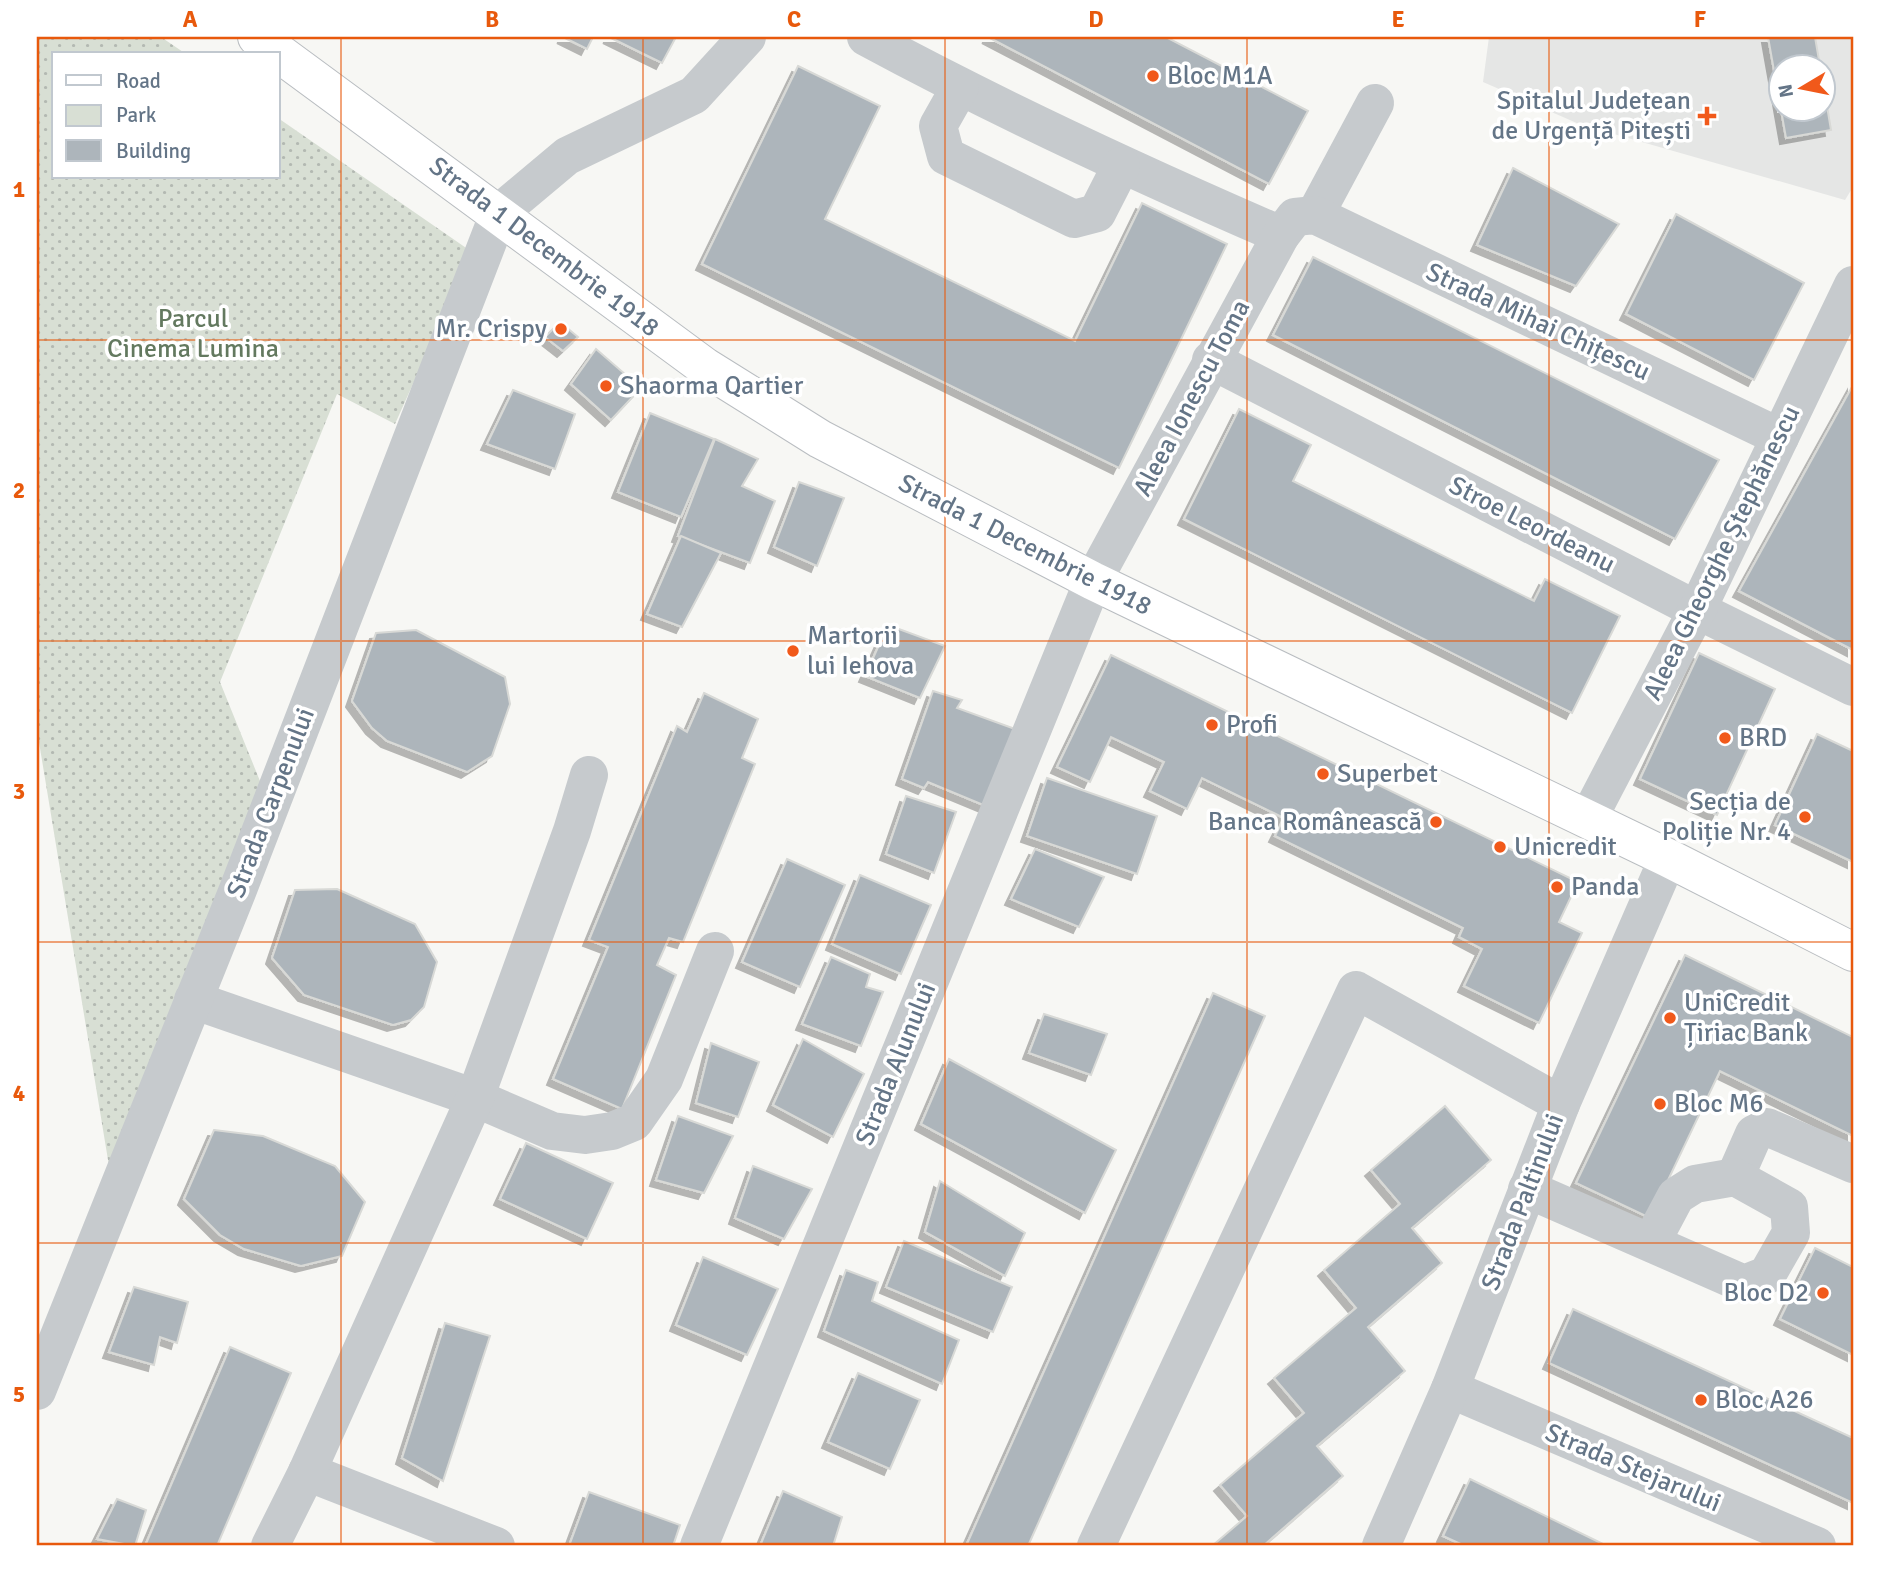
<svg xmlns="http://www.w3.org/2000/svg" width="1890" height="1583" font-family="Signika,sans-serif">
<defs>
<pattern id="green-dots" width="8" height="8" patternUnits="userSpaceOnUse" patternTransform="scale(1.75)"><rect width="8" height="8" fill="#d8dfd4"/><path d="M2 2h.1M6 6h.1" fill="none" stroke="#b3b9b2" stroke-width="1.8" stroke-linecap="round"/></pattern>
<filter id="shadow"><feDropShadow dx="-6" dy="6" stdDeviation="0" flood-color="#0004"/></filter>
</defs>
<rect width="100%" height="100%" fill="#f7f7f4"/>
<path fill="#e5e6e5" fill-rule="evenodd" d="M1489,37h364v150l-8,13 -266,-76 -96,-42zM1782,66h42v42h-42z"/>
<path fill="url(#green-dots)" d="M37,37h124l25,17h-132v123h224v-59l194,134 -77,172 -58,-30 -117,288 42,104 -151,392 -74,-448z"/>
<g fill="#adb5bb" stroke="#d8d9d6" stroke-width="2" filter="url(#shadow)">
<path d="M563,37h30l-6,12z"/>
<path d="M609,37h67l-14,26z"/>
<path d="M988,37h178l142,74 -39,73z"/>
<path d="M1768,37h47l5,29h-38v42h42v-20l7,42 -45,8z"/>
<path d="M798,66l82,40 -55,113 250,122 67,-138 85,41 -108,224 -417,-204z"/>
<path d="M1513,168l106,56 -43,62 -99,-41z"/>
<path d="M1676,214l128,69 -50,97 -128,-66z"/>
<path d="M1313,257l406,203 -44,79 -402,-204z"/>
<path d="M560,322l18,15 -15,14 -18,-14z"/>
<path d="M596,349l45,39 -30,32 -40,-36z"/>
<path d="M1853,385v265l-114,-59z"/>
<path d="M513,390l62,24 -20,55 -68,-25z"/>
<path d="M1239,409l72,36 -18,36 241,120 11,-22 75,37 -48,97 -388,-194z"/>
<path d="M650,413l64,26 -33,78 -63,-25z"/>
<path d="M715,439l43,20 -16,27 33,15 -25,62 -72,-27z"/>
<path d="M799,482l45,16 -27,68 -43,-19z"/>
<path d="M681,536l40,17 -39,74 -35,-13z"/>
<path d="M888,625l57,21 -25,52 -55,-22z"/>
<path d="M416,630l89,47 5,27 -18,52 -25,16 -80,-31 -15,-13 -20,-27 24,-68z"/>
<path d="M1699,653l76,36 -58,126 -77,-36z"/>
<path d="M1111,655l467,227 -19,40 23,11 -43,90 -75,-37 18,-37 -23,-12 4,-9 -188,-92 9,-18 -82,-40 -15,31 -37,-18 14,-29 -53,-25 -21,45 -33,-15z"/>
<path d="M933,691l29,9 -5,8 80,29 -32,77 -77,-32 -4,6 -22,-9z"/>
<path d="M704,693l54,26 -16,39 13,6 -72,178 -14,-4 -12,27 19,10 -54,134 -69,-30 55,-132 -19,-7 88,-214 10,6z"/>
<path d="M1817,734l36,17v111l-78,-37z"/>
<path d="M1047,778l110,38 -20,58 -110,-38z"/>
<path d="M906,796l50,16 -22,61 -48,-19z"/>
<path d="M1035,849l69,28 -25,50 -68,-28z"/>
<path d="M787,859l58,26 -45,102 -58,-25z"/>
<path d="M860,875l71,30 -30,69 -69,-30z"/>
<path d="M337,889l78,35 22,38 -13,45 -13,13 -18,5 -89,-30 -32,-37 23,-68z"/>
<path d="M1685,955l168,82v99l-133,-65 -70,147 -74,-35z"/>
<path d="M831,957l39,17 -4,13 17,5 -22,54 -59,-22z"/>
<path d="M1213,993l52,23 -237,530h-62z"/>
<path d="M1044,1014l63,20 -16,41 -62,-22z"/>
<path d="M803,1039l61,35 -31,63 -60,-32z"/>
<path d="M711,1043l48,19 -21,55 -42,-14z"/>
<path d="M949,1059l167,91 -31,63 -164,-89z"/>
<path d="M1445,1106l46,54 -79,68 30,35 -74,64 37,44 -88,75 26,30 -80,70h-51l35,-30 -27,-31 84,-72 -30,-35 82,-70 -32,-38 76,-66 -29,-34z"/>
<path d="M678,1116l55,20 -29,57 -48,-13z"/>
<path d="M214,1130l49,6 72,30 30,36 -23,54 -41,10 -57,-17 -24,-14 -36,-36z"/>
<path d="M526,1143l87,40 -26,56 -87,-40z"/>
<path d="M753,1166l59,23 -28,50 -49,-21z"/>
<path d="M940,1181l85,52 -20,43 -80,-44z"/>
<path d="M904,1241l108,46 -19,45 -107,-45z"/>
<path d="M1815,1248l38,19v88l-73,-36z"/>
<path d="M703,1257l75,32 -31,66 -71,-30z"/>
<path d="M846,1270l32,12 -6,19 87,39 -17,44 -118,-53z"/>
<path d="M134,1287l54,15 -11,41 -17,-6 -6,28 -45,-13z"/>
<path d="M1573,1309l280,129v65l-304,-140z"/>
<path d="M445,1323l45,13 -47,145 -41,-23z"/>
<path d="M230,1347l61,26 -74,173h-72z"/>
<path d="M858,1373l62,27 -30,69 -62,-27z"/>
<path d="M1470,1479l137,67h-142l-22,-10z"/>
<path d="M783,1491l59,26 -9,29h-73z"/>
<path d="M589,1492l91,33 -7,21h-104z"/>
<path d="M117,1499l29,11 -11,36 -38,-7z"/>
</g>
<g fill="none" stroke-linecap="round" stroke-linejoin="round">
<defs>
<path id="major" d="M257,37l448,330 115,72 273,142 575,277 185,94"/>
</defs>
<use href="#major" stroke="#b9bdc1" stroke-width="40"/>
<g stroke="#c6cacd" stroke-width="38">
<path d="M866,37c135,73 274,137 415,198"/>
<path d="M960,87l-22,39 8,30 128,63 23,-6 24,-47"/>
<path d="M1315,215l60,-112"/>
<path d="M1211,360l486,250 156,77"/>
<path d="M1588,819l109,-209 156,-325"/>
<path d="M193,1000l282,98 77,33 33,4 27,-4 22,-9 30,-43 51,-128"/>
<path d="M1735,1177l19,-43 13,-7 86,37"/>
<path d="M1527,1189l217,95 23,-9 24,-42 -2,-26 -54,-30 -40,7 -19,12 -25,47"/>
<path d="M1450,1389l367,157"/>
<path d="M37,1391l202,-504 260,-674 68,-57 127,-61 53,-58"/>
<path d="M307,1472l189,74"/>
<path d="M270,1546l37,-74 168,-374 97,-267 17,-56"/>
<path d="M699,1546l394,-965 188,-346 14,-18 20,-2 465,222"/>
<path d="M1096,1546l260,-556 205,114"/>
<path d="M1381,1546l69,-157 111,-285 107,-246"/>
</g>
<use href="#major" stroke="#fff" stroke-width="38"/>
</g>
<path fill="none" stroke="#e8590c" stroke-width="2" stroke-opacity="0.55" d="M341,37v1509M643,37v1509M945,37v1509M1247,37v1509M1549,37v1509M37,340h1816M37,641h1816M37,942h1816M37,1243h1816"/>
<g fill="#f1591a" stroke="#fff" stroke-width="2.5">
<circle cx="1153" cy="76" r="7"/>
<path d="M1703.5 105.5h7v7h7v7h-7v7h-7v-7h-7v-7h7z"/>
<circle cx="561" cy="329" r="7"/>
<circle cx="606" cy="386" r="7"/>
<circle cx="793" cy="651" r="7"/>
<circle cx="1212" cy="725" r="7"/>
<circle cx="1725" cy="738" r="7"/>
<circle cx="1323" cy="774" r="7"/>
<circle cx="1805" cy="817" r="7"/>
<circle cx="1436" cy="822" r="7"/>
<circle cx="1500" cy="847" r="7"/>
<circle cx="1557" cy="887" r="7"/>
<circle cx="1670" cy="1018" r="7"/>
<circle cx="1660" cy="1104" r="7"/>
<circle cx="1823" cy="1293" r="7"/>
<circle cx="1701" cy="1400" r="7"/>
</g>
<g text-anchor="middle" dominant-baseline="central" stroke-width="7" stroke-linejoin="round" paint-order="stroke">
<g font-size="26" fill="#647587" stroke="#fff" text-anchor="start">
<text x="1167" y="76">Bloc M1A</text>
<text x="1691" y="101" text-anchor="end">Spitalul Județean<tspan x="1691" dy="30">de Urgență Pitești</tspan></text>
<text x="547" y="329" text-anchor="end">Mr. Crispy</text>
<text x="620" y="386">Shaorma Qartier</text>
<text x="807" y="636">Martorii<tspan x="807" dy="30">lui Iehova</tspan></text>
<text x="1226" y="725">Profi</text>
<text x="1739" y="738">BRD</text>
<text x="1337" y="774">Superbet</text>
<text x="1791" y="802" text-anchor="end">Secția de<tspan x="1791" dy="30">Poliție Nr. 4</tspan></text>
<text x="1422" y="822" text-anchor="end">Banca Românească</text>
<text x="1514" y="847">Unicredit</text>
<text x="1571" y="887">Panda</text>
<text x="1684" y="1003">UniCredit<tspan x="1684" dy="30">Țiriac Bank</tspan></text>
<text x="1674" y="1104">Bloc M6</text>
<text x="1809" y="1293" text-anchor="end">Bloc D2</text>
<text x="1715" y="1400">Bloc A26</text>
</g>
<g font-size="26" fill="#647587" stroke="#fff">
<text transform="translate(544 247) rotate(37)">Strada 1 Decembrie 1918</text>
<text transform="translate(1538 322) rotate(25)">Strada Mihai Chițescu</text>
<text transform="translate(1192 398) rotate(-62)">Aleea Ionescu Toma</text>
<text transform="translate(1532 525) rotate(27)">Stroe Leordeanu</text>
<text transform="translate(1025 545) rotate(27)">Strada 1 Decembrie 1918</text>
<text transform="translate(1722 553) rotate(-64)">Aleea Gheorghe Ștephănescu</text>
<text transform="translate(271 803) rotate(-69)">Strada Carpenului</text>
<text transform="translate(896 1064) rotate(-68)">Strada Alunului</text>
<text transform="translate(1523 1202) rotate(-69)">Strada Paltinului</text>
<text transform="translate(1633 1468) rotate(23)">Strada Stejarului</text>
</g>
<g font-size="26" fill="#63795f" stroke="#fff">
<text x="193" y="319">Parcul<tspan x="193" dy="30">Cinema Lumina</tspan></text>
</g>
</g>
<rect width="1890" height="1583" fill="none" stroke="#ffffff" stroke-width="77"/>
<rect x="52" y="52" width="228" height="126" fill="#ffffff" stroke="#c1c8cf" stroke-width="2"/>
<rect x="66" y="75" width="35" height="10" fill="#ffffff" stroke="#c1c8cf" stroke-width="2"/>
<text x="116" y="88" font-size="21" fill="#647587">Road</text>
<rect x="66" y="105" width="35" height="21" fill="#d8dfd4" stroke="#c1c8cf" stroke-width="2"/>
<text x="116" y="122" font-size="21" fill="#647587">Park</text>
<rect x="66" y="140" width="35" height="21" fill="#adb5bb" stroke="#c1c8cf" stroke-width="2"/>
<text x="116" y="158" font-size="21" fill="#647587">Building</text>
<g transform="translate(1802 88) rotate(260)"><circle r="33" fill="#ffffff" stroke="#c1c8cf" stroke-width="2"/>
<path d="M0-5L12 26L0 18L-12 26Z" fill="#f1591a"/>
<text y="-10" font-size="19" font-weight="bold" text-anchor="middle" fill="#647587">N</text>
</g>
<rect x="38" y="38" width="1814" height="1506" fill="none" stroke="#e8590c" stroke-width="2.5"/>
<g font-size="23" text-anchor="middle" font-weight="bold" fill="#e8590c">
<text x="190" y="27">A</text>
<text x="492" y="27">B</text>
<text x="794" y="27">C</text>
<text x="1096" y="27">D</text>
<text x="1398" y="27">E</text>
<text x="1700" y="27">F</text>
<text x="19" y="197">1</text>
<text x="19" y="498">2</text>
<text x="19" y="799">3</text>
<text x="19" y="1101">4</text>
<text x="19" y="1402">5</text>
</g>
</svg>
